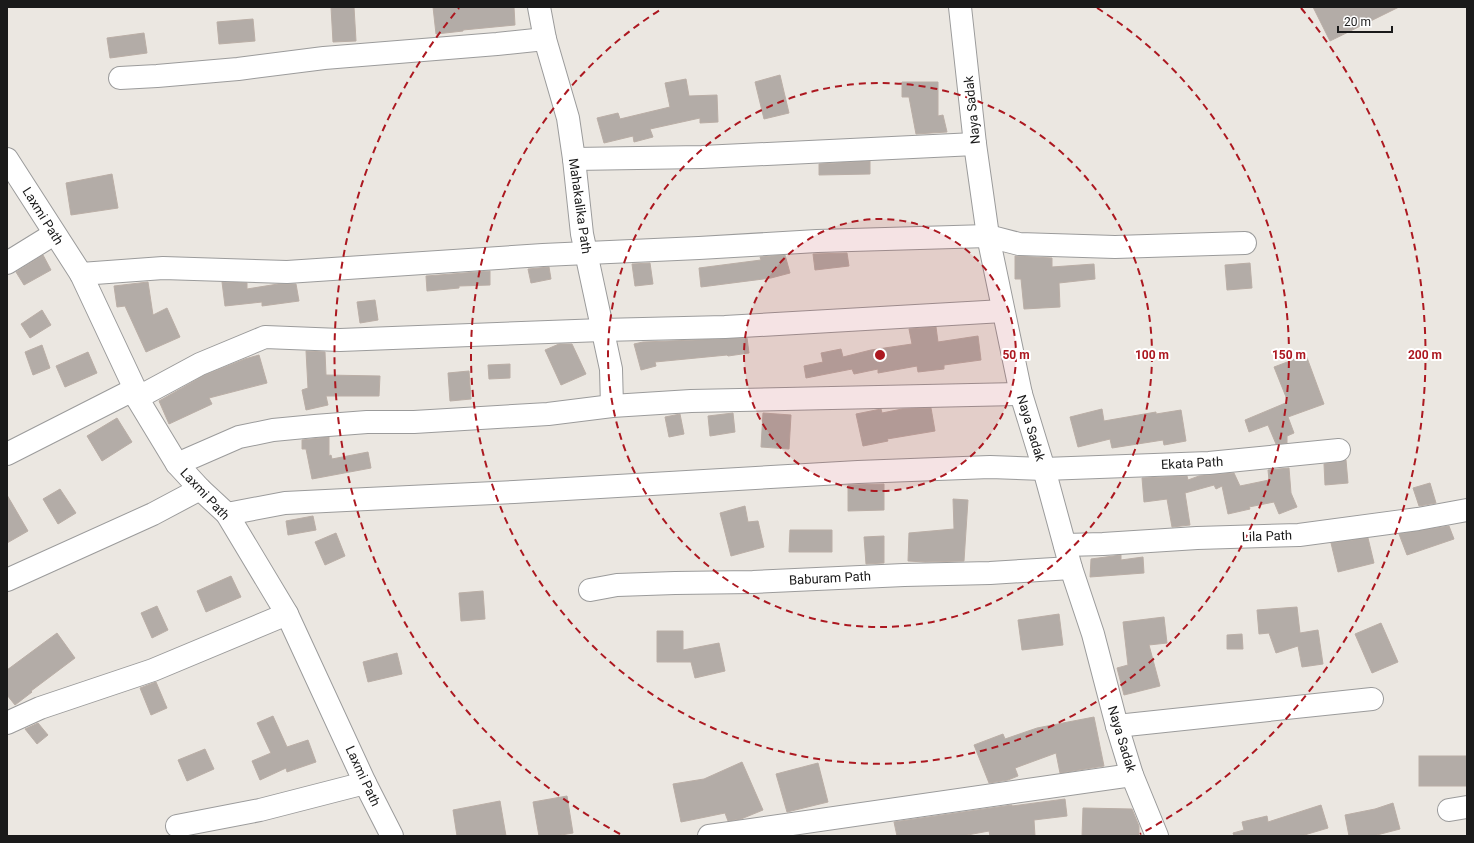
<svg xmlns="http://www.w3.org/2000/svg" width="1474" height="843" font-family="Roboto,sans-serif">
<rect width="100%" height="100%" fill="#ebe7e1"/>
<g fill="#b3aca7" stroke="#baaea6">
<path d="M331,7h23l2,34 -23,1z"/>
<path d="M433,7h81l1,18 -52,5v1l-27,3z"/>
<path d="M1313,7h86l-69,34z"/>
<path d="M253,19l2,22 -36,3 -2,-22z"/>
<path d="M144,33l3,20 -37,5 -3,-20z"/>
<path d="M780,75l9,38 -25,6 -9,-37z"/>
<path d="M686,79l3,17 28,-1 1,27 -18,1v-5l-50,11 3,8 -19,5 -1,-6 -29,7 -7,-25 21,-5 2,6 50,-12 -5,-24z"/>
<path d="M902,82h36v34l5,-1 4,17 -31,2 -7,-37h-7z"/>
<path d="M870,161v13l-51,1v-11z"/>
<path d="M112,174l6,34 -47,7 -5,-32z"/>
<path d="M847,253l2,13 -34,4 -2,-16z"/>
<path d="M43,255l8,15 -27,15 -8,-13z"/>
<path d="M785,255l5,18 -19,5 -70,9 -2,-19 62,-8 -1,-3z"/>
<path d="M1015,256l37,2v9l42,-3 1,15 -36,4 1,24 -36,2 -3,-30h-6z"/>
<path d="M650,263l3,21 -18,2 -3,-22z"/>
<path d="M1250,263l2,25 -25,2 -2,-25z"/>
<path d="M549,267l2,12 -20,4 -3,-14z"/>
<path d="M490,271v14l-31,1v2l-32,3 -1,-15z"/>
<path d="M148,282l5,33 14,-7 13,29 -34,15 -21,-46 -8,1 -3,-21z"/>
<path d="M222,282l25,1v6l31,-5h18l3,17 -37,5v-4l-37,4z"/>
<path d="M375,300l3,20 -18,3 -3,-21z"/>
<path d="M42,310l9,15 -21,13 -9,-14z"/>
<path d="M936,327l2,15 40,-6 3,24 -37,5v4l-26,3 -1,-6 -39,7v-4l-24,5 -2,-5 -46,9 -2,-12 19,-4 -2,-9 20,-4 2,8 28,-7 41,-6 -3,-15z"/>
<path d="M747,338l2,15 -21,3 -1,-1 -72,7 1,4 -15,4 -7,-26 9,-2z"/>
<path d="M559,344h13l14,30 -25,11 -16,-35z"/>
<path d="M42,345l8,23 -17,7 -8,-23z"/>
<path d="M306,351l19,1 1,23 54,1 -1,20h-53l2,9 -22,5 -4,-20 6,-2z"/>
<path d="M88,352l9,21 -32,14 -9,-21z"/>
<path d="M259,355l8,28 -58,15 3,6 -43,20 -10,-23 46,-26 40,-16z"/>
<path d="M1306,355l18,49 -36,13 6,16 -7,3v7l-11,1 -8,-19 -19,7 -4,-12 43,-18 -14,-35z"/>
<path d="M510,364v14l-21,1 -1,-14z"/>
<path d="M469,371l2,28 -21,2 -2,-28z"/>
<path d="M931,408l4,23 -48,8 1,2 -25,5 -7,-32 25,-5 1,4 20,-4z"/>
<path d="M1102,409l2,12 52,-9v2l25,-4 5,31 -22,4 -1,-5 -51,8 -2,-9 -32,8 -8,-30z"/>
<path d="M733,413l2,19 -25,4 -2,-20z"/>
<path d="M763,413l28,2 -2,34 -28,-2z"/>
<path d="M680,414l4,20 -15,3 -4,-20z"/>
<path d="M117,418l15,24 -30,19 -15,-25z"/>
<path d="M329,437v19l2,-1 1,4 36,-7 3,16 -59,11 -6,-30h-4v-9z"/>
<path d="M1346,460l2,23 -23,2 -1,-21 16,-2z"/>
<path d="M1289,468l2,25 6,14 -18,7 -5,-12 -25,5 1,2 -22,5 -6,-28 -6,3 -2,-4 -29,8 5,32 -18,2 -5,-28 -23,3 -2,-24 45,-2 1,4 11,-4 35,-3 6,13 29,-6 -1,-10z"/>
<path d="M1430,483l6,20 -17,3 -6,-18z"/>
<path d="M884,484v26l-36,1v-26z"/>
<path d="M60,489l16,24 -18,11 -15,-25z"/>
<path d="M7,495l21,36 -21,12z"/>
<path d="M953,499l15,1 -4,61 -39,1 -17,-1 1,-28 45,-4z"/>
<path d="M745,506l3,16 10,-1 6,26 -33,9 -11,-43z"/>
<path d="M313,516l3,14 -28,5 -2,-14z"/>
<path d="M1449,526l5,13 -47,16 -8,-21z"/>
<path d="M790,530h42v22h-43z"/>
<path d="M336,533l9,23 -20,9 -10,-23z"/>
<path d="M884,536v27l-18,1 -2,-27z"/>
<path d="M1368,538l6,25 -36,9 -7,-29z"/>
<path d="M1121,555v5l22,-3 1,16 -54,4 1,-18z"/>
<path d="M231,576l10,21 -35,15 -9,-21z"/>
<path d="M483,591l2,28 -24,2 -2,-28z"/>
<path d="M157,606l11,24 -16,8 -11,-25z"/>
<path d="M1297,607l3,26 18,-3 5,34 -21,3 -4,-21 -22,7 -7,-20 -10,1 -2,-24z"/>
<path d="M1059,614l4,31 -41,5 -4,-30z"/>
<path d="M1164,617l3,26 -18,2 11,41 -36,9 -7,-27 11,-3 -5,-43z"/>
<path d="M1381,623l17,39 -26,11 -17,-39z"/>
<path d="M657,631h26v19l36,-7 6,28 -30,7 -4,-16h-34z"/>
<path d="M57,633l18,25 -44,33 1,1 -17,13 -8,-10v-25z"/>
<path d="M1242,634l1,15h-16v-14z"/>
<path d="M397,653l5,21 -34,8 -5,-20z"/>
<path d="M156,682l11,26 -16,7 -11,-27z"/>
<path d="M273,716l14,31 21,-7 8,22 -29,10 -1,-4 -26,12 -8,-19 19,-8 -14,-30z"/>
<path d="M1094,717l10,49 -44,7 -4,-20 -41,15 3,8 -10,4 -19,3 -15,-38 29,-11 2,5 32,-11z"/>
<path d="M38,723l10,12 -11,9 -12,-15z"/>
<path d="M205,749l9,20 -27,12 -9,-21z"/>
<rect x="1419" y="756" width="48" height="30"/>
<path d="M742,762l21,48 -22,9 -13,2 -3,-8 -44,9 -8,-38 31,-5z"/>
<path d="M818,763l10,39 -41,10 -11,-38z"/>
<path d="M567,796l6,37 -18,3h-16l-6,-34z"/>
<path d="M1065,799l2,17 -33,4 1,16h-45l-1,-5 -27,5h-65l-3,-14 118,-17v1z"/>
<path d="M500,801l6,35h-49l-4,-26z"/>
<path d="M1393,803l7,26 -27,7h-24l-4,-21 30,-6z"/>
<path d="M1321,805l7,23 -27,8h-67l-1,-3 11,-3 -2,-8 25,-6 1,6z"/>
<path d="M1083,808l49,1 7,17v10h-57z"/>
</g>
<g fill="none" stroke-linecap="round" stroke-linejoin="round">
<defs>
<g id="minor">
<path d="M539,7l6,32 23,79 6,41 8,75 29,135 1,37"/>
<path d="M960,7l15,137 13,92 33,158 23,75 27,99 22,66 24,92 15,49 25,61"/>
<path d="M120,78l37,-2 81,-7 86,-11 173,-14 48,-5"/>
<path d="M7,159l74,115 54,115 2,9 40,66 23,25 27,25 60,100 78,169 27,53"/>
<path d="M574,159l128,-2 273,-13"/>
<path d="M7,263l47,-29"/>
<path d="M81,274l82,-6 124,4 256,-17 156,-7 118,-7 171,-5 31,8 96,3 130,-4"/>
<path d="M137,398l63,-34 65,-27 75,3 262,-10 123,-3 278,-16"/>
<path d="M7,454l128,-65"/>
<path d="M177,464l62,-27 34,-7 42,-4 52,-4h47l134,-8 64,-8 79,-5 330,-7"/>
<path d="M227,514l58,-11 61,-3 168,-8 344,-20 132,-5 54,2 165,-6 130,-13"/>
<path d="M1065,545l38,-1 94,-6 102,-3 119,-16 49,-9"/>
<path d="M7,580l146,-66 47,-25"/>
<path d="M590,590l27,-5 58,-2 78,-1 151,-7 86,-2 81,-5"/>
<path d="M7,723l33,-15 113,-38 134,-56"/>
<path d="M1117,726l255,-27"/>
<path d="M1449,810l18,-3"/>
<path d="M177,826l83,-16 105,-27"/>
<path d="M709,836l423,-61"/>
</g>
</defs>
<use href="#minor" stroke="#9b9b9b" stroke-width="24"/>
<use href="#minor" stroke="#fff" stroke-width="22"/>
</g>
<circle cx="880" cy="355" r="136" fill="#ac1820" fill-opacity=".12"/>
<g fill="none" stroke="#ac1820" stroke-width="2" stroke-dasharray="7 5">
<circle cx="880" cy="355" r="136"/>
<circle cx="880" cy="355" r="272"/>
<path d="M1097 8A409 409 0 1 1 663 8"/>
<path d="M620 834A545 545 0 0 1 459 8M1301 8A545 545 0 0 1 1140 834"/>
</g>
<g text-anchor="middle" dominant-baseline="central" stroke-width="4" stroke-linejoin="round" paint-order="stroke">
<g font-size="13" fill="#1a1a1a" stroke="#fff">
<text transform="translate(972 110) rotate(-96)">Naya Sadak</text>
<text transform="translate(580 206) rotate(82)">Mahakalika Path</text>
<text transform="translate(43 216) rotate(58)">Laxmi Path</text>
<text transform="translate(1031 428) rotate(73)">Naya Sadak</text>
<text transform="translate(1192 463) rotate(-3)">Ekata Path</text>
<text transform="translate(205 494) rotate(47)">Laxmi Path</text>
<text transform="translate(1267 536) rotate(-2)">Lila Path</text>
<text transform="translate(830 578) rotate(-3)">Baburam Path</text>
<text transform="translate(1122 739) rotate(73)">Naya Sadak</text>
<text transform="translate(363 776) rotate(65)">Laxmi Path</text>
</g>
</g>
<circle cx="880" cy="355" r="6" fill="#ac1820" stroke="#fff" stroke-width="2"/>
<g font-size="12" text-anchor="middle" font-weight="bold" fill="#ac1820" stroke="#fff" stroke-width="4" stroke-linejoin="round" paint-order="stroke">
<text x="1016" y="359">50 m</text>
<text x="1152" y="359">100 m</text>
<text x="1289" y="359">150 m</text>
<text x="1425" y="359">200 m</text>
</g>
<rect width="1474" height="843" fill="none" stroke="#1a1a1a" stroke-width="16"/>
<path d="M1338 26v6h54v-6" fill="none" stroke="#1a1a1a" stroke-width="2"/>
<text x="1344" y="26" font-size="12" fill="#1a1a1a" stroke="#ffffff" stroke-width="3" paint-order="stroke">20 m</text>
</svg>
